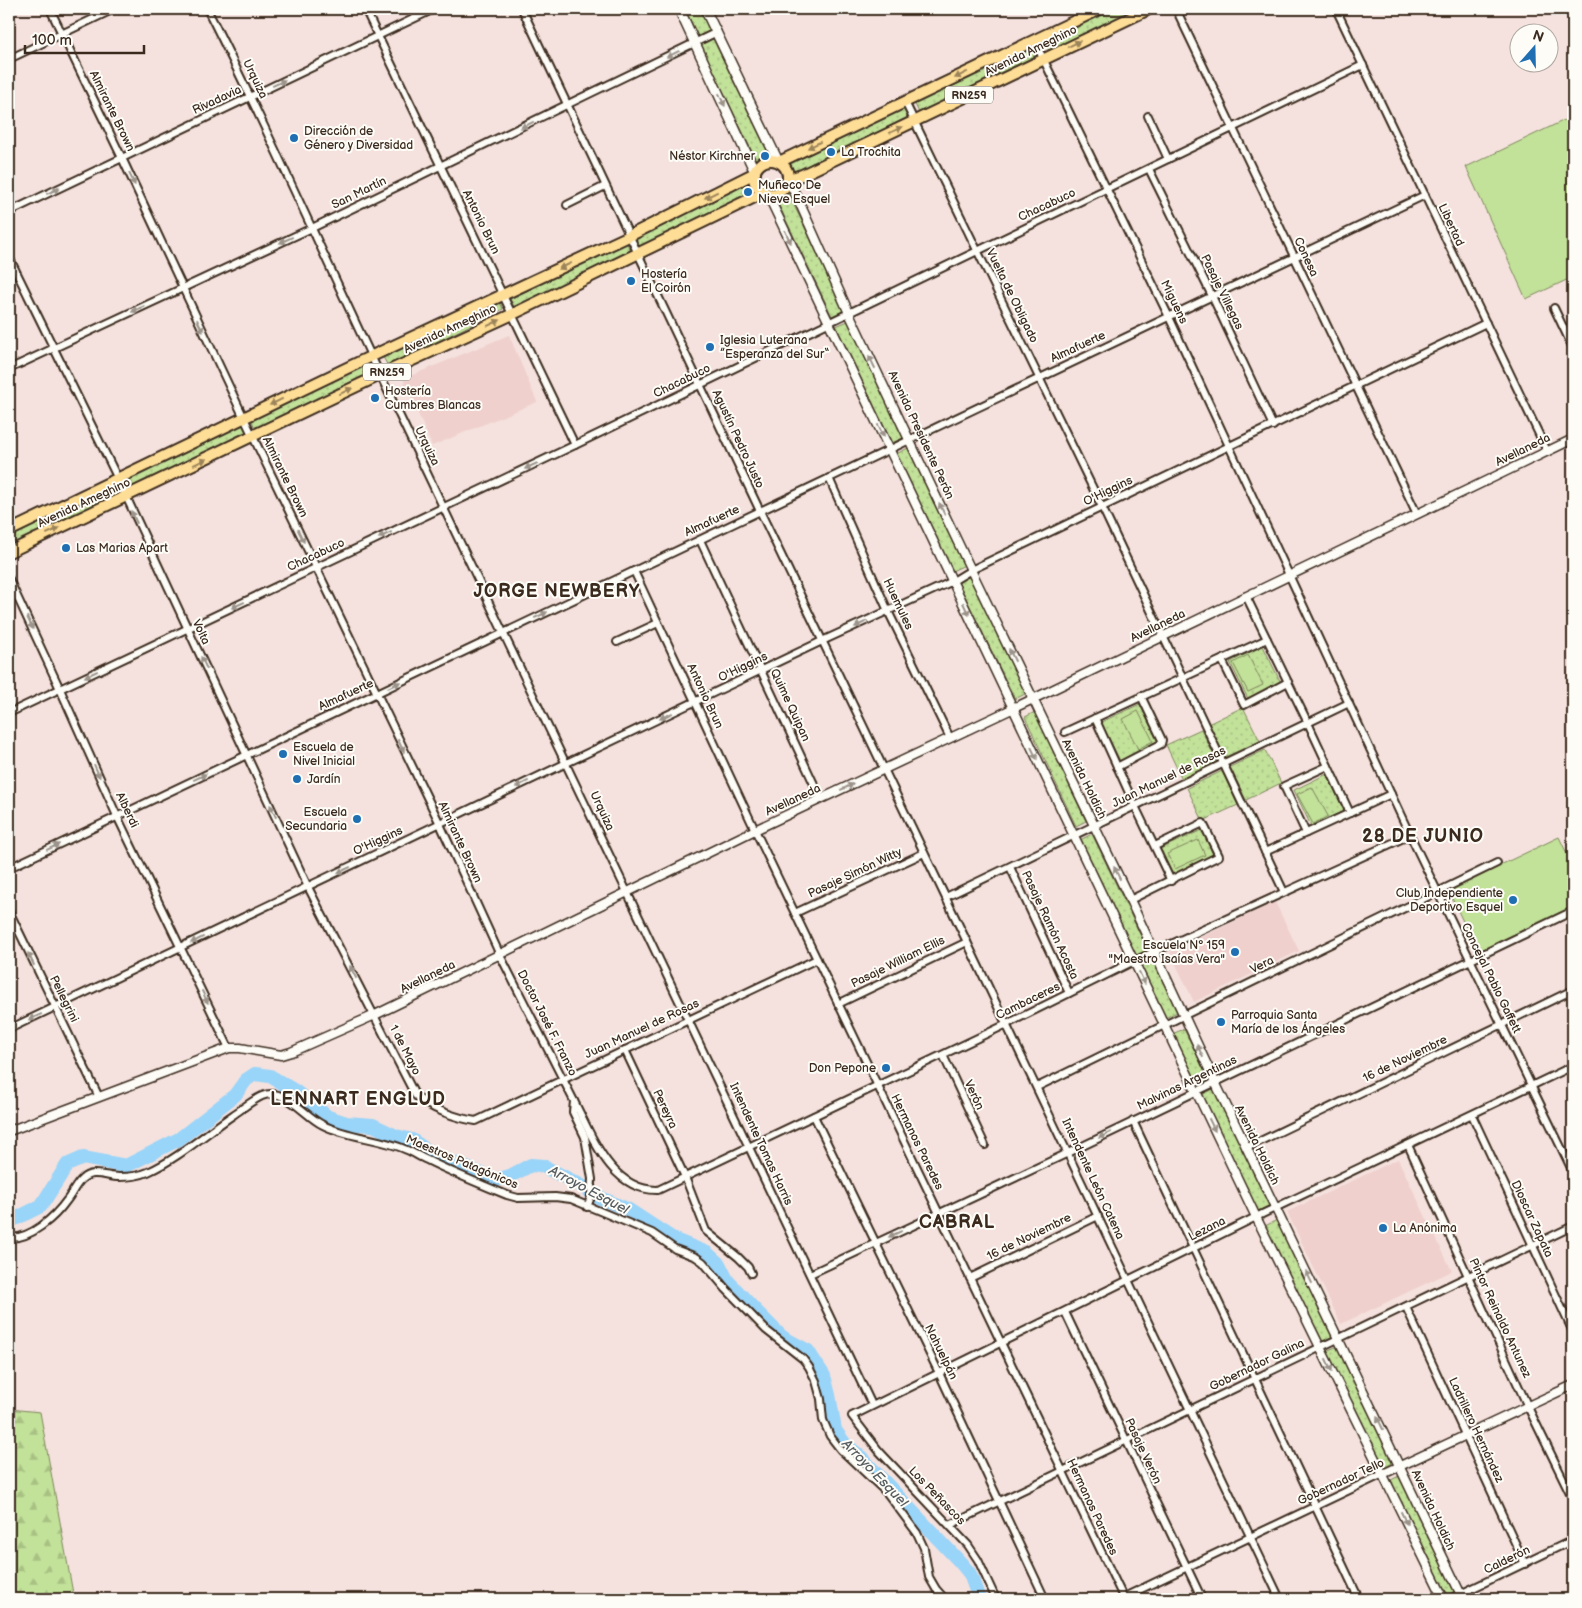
<svg xmlns="http://www.w3.org/2000/svg" width="1582" height="1608" font-family="'Balsamiq Sans',sans-serif">
<defs>
<pattern id="grass-dots" width="8" height="8" patternUnits="userSpaceOnUse" patternTransform="scale(1.25)"><rect width="8" height="8" fill="#c2e199"/><path d="M2 2h.1M6 6h.1" fill="none" stroke="#a8c183" stroke-width="1.8" stroke-linecap="round"/></pattern>
<pattern id="forest-firs" width="22" height="20" patternUnits="userSpaceOnUse" patternTransform="scale(1.25)"><rect width="22" height="20" fill="#c2e199"/><path d="M5 1l3.5 6h-7zM16 11l3.5 6h-7z" fill="#a8c183"/></pattern>
</defs>
<rect width="100%" height="100%" fill="#f5e2de"/>
<filter id="ink" filterUnits="userSpaceOnUse"><feTurbulence type="fractalNoise" baseFrequency=".02" numOctaves="2"/><feDisplacementMap in="SourceGraphic" scale="10" xChannelSelector="R" yChannelSelector="G"/><feConvolveMatrix kernelMatrix="1 2 1 2 8 2 1 2 1" color-interpolation-filters="sRGB"/></filter>
<g filter="url(#ink)">
<g fill="#efd0cd">
<path d="M509,335l28,67 -105,44 -29,-67z"/>
<path d="M1275,902l24,49 -105,51 -24,-50z"/>
<path d="M1398,1159l54,112 -111,53 -54,-112z"/>
</g>
<g fill="url(#grass-dots)" stroke="#7e865c">
<path d="M685,9h15l10,22 -12,5z"/>
<path d="M1113,9h25l-89,42 -5,-10z"/>
<path d="M713,39l57,117 -13,6 -56,-117z"/>
<path d="M1031,47l4,9 -116,57 -4,-9z"/>
<path d="M904,108l4,9 -115,57 -5,-9z"/>
<path d="M751,182l5,9 -116,57 -4,-9z"/>
<path d="M788,193l57,117 -13,6 -56,-117z"/>
<path d="M626,242l5,9 -116,57 -5,-9z"/>
<path d="M499,300l4,9 -115,57 -5,-9z"/>
<path d="M848,321l57,116 -13,6 -56,-117z"/>
<path d="M367,363l4,9 -115,57 -5,-9z"/>
<path d="M243,423l4,9 -116,57 -4,-9z"/>
<path d="M908,448l57,117 -13,6 -56,-117z"/>
<path d="M113,486l4,9 -108,54v-11z"/>
<path d="M970,576l57,117 -12,6 -57,-117z"/>
<path d="M1263,646l18,37 -33,16 -18,-37z"/>
<path d="M1140,704l19,39 -39,18 -19,-39z"/>
<path d="M1243,707l17,34 -35,16 -17,-33z"/>
<path d="M1035,712l51,109 -10,5 -51,-109z"/>
<path d="M1201,729l16,33 -35,17 -16,-34z"/>
<path d="M1265,750l16,33 -35,17 -16,-33z"/>
<path d="M1222,771l16,34 -35,16 -16,-33z"/>
<path d="M1327,774l17,37 -33,15 -17,-36z"/>
<path d="M1202,830l12,26 -42,19 -12,-26z"/>
<path d="M1092,834l56,117 -12,6 -56,-117z"/>
<path d="M1153,960l24,52 -12,6 -24,-52z"/>
<path d="M1184,1029l25,51 -12,6 -25,-52z"/>
<path d="M1214,1089l56,116 -12,6 -57,-116z"/>
<path d="M1277,1220l57,116 -13,6 -56,-116z"/>
<path d="M1338,1346l57,116 -12,6 -57,-117z"/>
<path d="M1401,1475l57,116 -12,6 -57,-116z"/>
</g>
<path fill="url(#forest-firs)" stroke="#7e865c" d="M9,1409l31,3 34,187h-65z"/>
<g fill="#c2e199" stroke="#7e865c">
<path d="M1573,116v161l-47,22 -60,-132z"/>
<path d="M1248,655l15,30 -15,7 -15,-29z"/>
<path d="M1138,711l15,30 -15,8 -15,-30z"/>
<path d="M1312,787l16,29 -15,8 -16,-30z"/>
<path d="M1559,837l14,29v43l-94,46 -31,-65z"/>
<path d="M1198,840l7,15 -30,14 -8,-15z"/>
</g>
<g fill="none" stroke-linecap="round" stroke-linejoin="round">
<path stroke="#99d4f9" stroke-width="14" d="M9,1222l32,-16 26,-41 16,-7 43,8 53,-27 56,-44 11,-15 9,-6 15,2 25,15 33,26 18,6 27,2 23,11 16,4 20,14 64,26 14,-4 21,-11 12,1 39,20 14,10 33,14 46,30 32,13 12,11 8,16 26,28 29,29 26,14 16,25 5,19 6,35 10,14 17,14 99,105 9,11 9,25"/>
<defs>
<g id="minor">
<path d="M50,9l72,149 122,260 196,406 60,131 74,146 -1,11 12,25 7,42 -1,18 -4,10"/>
<path d="M207,9c62,122 117,248 176,372 164,341 328,682 489,1024"/>
<path d="M365,9l210,436"/>
<path d="M522,9l238,502 207,431 313,657"/>
<path d="M1176,9l241,505"/>
<path d="M1336,9l211,442"/>
<path d="M1034,40l135,277 241,518 163,337"/>
<path d="M9,59l105,-50"/>
<path d="M905,102l197,405 182,385"/>
<path d="M1148,116l20,43"/>
<path d="M1149,169l63,127 61,130"/>
<path d="M567,205l38,-19"/>
<path d="M9,212l425,-203"/>
<path d="M9,257l109,222 190,408 107,208c15,14 41,23 61,26l341,-162"/>
<path d="M1554,308l19,40"/>
<path d="M9,369l303,-141 405,-196"/>
<path d="M829,478l59,133 62,127"/>
<path d="M700,540l121,259"/>
<path d="M634,571l121,259 369,769"/>
<path d="M9,579l51,110 57,127 112,232"/>
<path d="M1246,596l62,127 42,90"/>
<path d="M617,642l41,-19"/>
<path d="M1222,660l22,45 44,-23"/>
<path d="M9,713l566,-268 788,-380"/>
<path d="M1095,718l40,88 36,75"/>
<path d="M1065,732l202,-93"/>
<path d="M1117,767l44,-23 1,-4 -21,-44"/>
<path d="M1306,833l-22,-47 44,-20"/>
<path d="M1265,852l126,-58"/>
<path d="M1010,867l59,126"/>
<path d="M9,868l1416,-673"/>
<path d="M946,897l403,-194"/>
<path d="M1130,900l89,-44 -16,-33 -48,23"/>
<path d="M9,911l90,186"/>
<path d="M795,913l129,-60"/>
<path d="M838,1004l129,-62"/>
<path d="M9,1029l813,-388 131,-60 18,-11 515,-247"/>
<path d="M625,1050l60,127 21,54 32,26 10,10 3,6"/>
<path d="M943,1055l42,90"/>
<path d="M1037,1087l460,-224"/>
<path d="M574,1101c18,35 37,90 84,89l349,-166 127,-63 276,-126"/>
<path d="M1472,1115l101,217"/>
<path d="M814,1116l125,257 106,226"/>
<path d="M1133,1121l226,478"/>
<path d="M1408,1145l120,262 45,92"/>
<path d="M1246,1148l327,-158"/>
<path d="M9,1238c22,1 46,-21 58,-38 5,-6 9,-16 15,-21 10,-10 25,-2 37,-2 9,0 20,-1 29,-5 31,-14 57,-38 85,-57 9,-6 18,-14 29,-19 23,-10 42,20 61,29 26,13 58,13 84,25 7,3 13,7 20,10 26,13 53,24 80,35l11,3 37,-1 16,2 81,34 23,16 21,8 7,5 23,27 40,41 37,29 6,8 7,14 5,18 2,21 7,16 10,13 47,44 30,40 7,15 5,29 7,12 9,10"/>
<path d="M810,1274l258,-121 505,-242"/>
<path d="M970,1278l128,-62"/>
<path d="M1406,1307l119,257"/>
<path d="M1065,1312l137,287"/>
<path d="M950,1525l623,-299"/>
<path d="M996,1599l-18,-39 -10,-15 -89,-94 -27,-35 404,-199 317,-151"/>
<path d="M1120,1599l263,-125"/>
<path d="M1450,1599l123,-59"/>
</g>
<g id="tertiary">
<path d="M788,181l9,16 52,116 122,257 159,330 85,182 248,517"/>
<path d="M767,193l489,1024 188,382"/>
<path d="M9,1131l220,-83h11l41,7 10,-3 84,-37 380,-185 278,-131 540,-260"/>
<path d="M1383,1474l190,-89"/>
</g>
<g id="secondary">
<path d="M679,9l76,163"/>
<path d="M705,9l73,152"/>
</g>
<g id="trunk">
<circle cx="771" cy="177" r="17"/>
<path d="M779,162l321,-153"/>
<path d="M788,179l14,-4 347,-166"/>
<path d="M9,531l363,-175 257,-120 126,-63"/>
<path d="M9,552l371,-177 133,-61 252,-122"/>
</g>
</defs>
<use href="#minor" stroke="#3b2a1e" stroke-width="10"/>
<use href="#tertiary" stroke="#3b2a1e" stroke-width="11"/>
<use href="#secondary" stroke="#3b2a1e" stroke-width="12"/>
<use href="#trunk" stroke="#3b2a1e" stroke-width="14"/>
<use href="#minor" stroke="#fdfcf7" stroke-width="6"/>
<use href="#tertiary" stroke="#fdfcf7" stroke-width="8"/>
<use href="#secondary" stroke="#fdfcf7" stroke-width="9"/>
<use href="#trunk" stroke="#fedd96" stroke-width="10"/>
</g>
<defs><path id="oneway-solid" d="M-6-.8H1V-3.2L6.5 0L1 3.2V.8H-6Z" transform="scale(1.25)"/></defs>
<g fill="#9c845a">
<use href="#oneway-solid" transform="translate(1074 44) rotate(-26)"/>
<use href="#oneway-solid" transform="translate(961 75) rotate(154)"/>
<use href="#oneway-solid" transform="translate(896 130) rotate(-25)"/>
<use href="#oneway-solid" transform="translate(814 145) rotate(154)"/>
<use href="#oneway-solid" transform="translate(711 195) rotate(154)"/>
<use href="#oneway-solid" transform="translate(565 266) rotate(155)"/>
<use href="#oneway-solid" transform="translate(494 323) rotate(-25)"/>
<use href="#oneway-solid" transform="translate(346 391) rotate(-26)"/>
<use href="#oneway-solid" transform="translate(276 402) rotate(154)"/>
<use href="#oneway-solid" transform="translate(200 462) rotate(-25)"/>
<use href="#oneway-solid" transform="translate(53 531) rotate(-25)"/>
</g>
<g fill="#9c938a">
<use href="#oneway-solid" transform="translate(673 54) rotate(154)"/>
<use href="#oneway-solid" transform="translate(279 83) rotate(-25)"/>
<use href="#oneway-solid" transform="translate(722 100) rotate(65)"/>
<use href="#oneway-solid" transform="translate(527 125) rotate(154)"/>
<use href="#oneway-solid" transform="translate(132 179) rotate(65)"/>
<use href="#oneway-solid" transform="translate(53 191) rotate(-25)"/>
<use href="#oneway-solid" transform="translate(788 237) rotate(65)"/>
<use href="#oneway-solid" transform="translate(286 240) rotate(155)"/>
<use href="#oneway-solid" transform="translate(138 309) rotate(155)"/>
<use href="#oneway-solid" transform="translate(200 326) rotate(65)"/>
<use href="#oneway-solid" transform="translate(872 362) rotate(-116)"/>
<use href="#oneway-solid" transform="translate(881 431) rotate(64)"/>
<use href="#oneway-solid" transform="translate(531 466) rotate(155)"/>
<use href="#oneway-solid" transform="translate(942 509) rotate(-115)"/>
<use href="#oneway-solid" transform="translate(134 517) rotate(-115)"/>
<use href="#oneway-solid" transform="translate(385 535) rotate(155)"/>
<use href="#oneway-solid" transform="translate(301 536) rotate(64)"/>
<use href="#oneway-solid" transform="translate(238 605) rotate(155)"/>
<use href="#oneway-solid" transform="translate(966 609) rotate(65)"/>
<use href="#oneway-solid" transform="translate(541 615) rotate(-25)"/>
<use href="#oneway-solid" transform="translate(30 623) rotate(65)"/>
<use href="#oneway-solid" transform="translate(861 624) rotate(155)"/>
<use href="#oneway-solid" transform="translate(1012 655) rotate(-116)"/>
<use href="#oneway-solid" transform="translate(204 663) rotate(-115)"/>
<use href="#oneway-solid" transform="translate(91 674) rotate(155)"/>
<use href="#oneway-solid" transform="translate(394 685) rotate(-25)"/>
<use href="#oneway-solid" transform="translate(666 716) rotate(155)"/>
<use href="#oneway-solid" transform="translate(401 746) rotate(64)"/>
<use href="#oneway-solid" transform="translate(1034 753) rotate(64)"/>
<use href="#oneway-solid" transform="translate(97 771) rotate(66)"/>
<use href="#oneway-solid" transform="translate(200 777) rotate(-25)"/>
<use href="#oneway-solid" transform="translate(522 784) rotate(154)"/>
<use href="#oneway-solid" transform="translate(847 787) rotate(-25)"/>
<use href="#oneway-solid" transform="translate(273 811) rotate(-115)"/>
<use href="#oneway-solid" transform="translate(53 847) rotate(-25)"/>
<use href="#oneway-solid" transform="translate(344 870) rotate(155)"/>
<use href="#oneway-solid" transform="translate(1117 873) rotate(-116)"/>
<use href="#oneway-solid" transform="translate(197 940) rotate(154)"/>
<use href="#oneway-solid" transform="translate(31 959) rotate(-116)"/>
<use href="#oneway-solid" transform="translate(353 972) rotate(-117)"/>
<use href="#oneway-solid" transform="translate(1142 978) rotate(65)"/>
<use href="#oneway-solid" transform="translate(205 997) rotate(64)"/>
<use href="#oneway-solid" transform="translate(35 1017) rotate(156)"/>
<use href="#oneway-solid" transform="translate(1200 1051) rotate(-115)"/>
<use href="#oneway-solid" transform="translate(1212 1125) rotate(64)"/>
<use href="#oneway-solid" transform="translate(1105 1135) rotate(154)"/>
<use href="#oneway-solid" transform="translate(895 1234) rotate(155)"/>
<use href="#oneway-solid" transform="translate(1309 1277) rotate(-116)"/>
<use href="#oneway-solid" transform="translate(1329 1365) rotate(64)"/>
<use href="#oneway-solid" transform="translate(1380 1423) rotate(-116)"/>
<use href="#oneway-solid" transform="translate(1404 1518) rotate(64)"/>
</g>
</g>
<g fill="#1f6fb2" stroke="#fdfcf7" stroke-width="2">
<circle cx="294" cy="138" r="5"/>
<circle cx="831" cy="152" r="5"/>
<circle cx="765" cy="156" r="5"/>
<circle cx="748" cy="192" r="5"/>
<circle cx="631" cy="281" r="5"/>
<circle cx="710" cy="347" r="5"/>
<circle cx="375" cy="398" r="5"/>
<circle cx="66" cy="548" r="5"/>
<circle cx="283" cy="754" r="5"/>
<circle cx="297" cy="779" r="5"/>
<circle cx="357" cy="819" r="5"/>
<circle cx="1513" cy="900" r="5"/>
<circle cx="1235" cy="952" r="5"/>
<circle cx="1221" cy="1022" r="5"/>
<circle cx="886" cy="1068" r="5"/>
<circle cx="1383" cy="1228" r="5"/>
</g>
<g text-anchor="middle" dominant-baseline="central" stroke-width="4" stroke-linejoin="round" paint-order="stroke">
<g fill="#fdfcf7" stroke="#75695f" stroke-width="1">
<rect x="945" y="86.5" width="48" height="17" rx="4"/>
<rect x="363" y="363.5" width="48" height="17" rx="4"/>
</g>
<g font-size="11" font-weight="bold" fill="#3b2a1e">
<text x="969" y="95">RN259</text>
<text x="387" y="372">RN259</text>
</g>
<g font-size="12" fill="#3b2a1e" stroke="#fdfcf7">
<text transform="translate(1031 51) rotate(-26)">Avenida Ameghino</text>
<text transform="translate(255 79) rotate(64)">Urquiza</text>
<text transform="translate(217 100) rotate(-25)">Rivadavia</text>
<text transform="translate(112 111) rotate(64)">Almirante Brown</text>
<text transform="translate(359 193) rotate(-26)">San Martín</text>
<text transform="translate(1047 205) rotate(-25)">Chacabuco</text>
<text transform="translate(481 222) rotate(64)">Antonio Brun</text>
<text transform="translate(1451 225) rotate(65)">Libertad</text>
<text transform="translate(1306 257) rotate(65)">Conesa</text>
<text transform="translate(1222 292) rotate(64)">Pasaje Villegas</text>
<text transform="translate(1012 296) rotate(64)">Vuelta de Obligado</text>
<text transform="translate(1174 302) rotate(64)">Miguens</text>
<text transform="translate(450 329) rotate(-25)">Avenida Ameghino</text>
<text transform="translate(1078 347) rotate(-25)">Almafuerte</text>
<text transform="translate(682 381) rotate(-26)">Chacabuco</text>
<text transform="translate(921 435) rotate(65)">Avenida Presidente Perón</text>
<text transform="translate(738 439) rotate(65)">Agustín Pedro Justo</text>
<text transform="translate(427 446) rotate(64)">Urquiza</text>
<text transform="translate(1523 450) rotate(-26)">Avellaneda</text>
<text transform="translate(285 477) rotate(64)">Almirante Brown</text>
<text transform="translate(1108 491) rotate(-26)">O'Higgins</text>
<text transform="translate(84 503) rotate(-25)">Avenida Ameghino</text>
<text transform="translate(712 521) rotate(-25)">Almafuerte</text>
<text transform="translate(316 555) rotate(-25)">Chacabuco</text>
<text transform="translate(898 604) rotate(65)">Huemules</text>
<text transform="translate(1158 626) rotate(-26)">Avellaneda</text>
<text transform="translate(201 632) rotate(65)">Volta</text>
<text transform="translate(743 667) rotate(-26)">O'Higgins</text>
<text transform="translate(346 695) rotate(-25)">Almafuerte</text>
<text transform="translate(705 696) rotate(65)">Antonio Brun</text>
<text transform="translate(790 705) rotate(65)">Quime Quipan</text>
<text transform="translate(1169 777) rotate(-26)">Juan Manuel de Rosas</text>
<text transform="translate(1084 779) rotate(64)">Avenida Holdich</text>
<text transform="translate(793 800) rotate(-25)">Avellaneda</text>
<text transform="translate(127 810) rotate(65)">Alberdi</text>
<text transform="translate(602 811) rotate(65)">Urquiza</text>
<text transform="translate(378 841) rotate(-25)">O'Higgins</text>
<text transform="translate(460 842) rotate(65)">Almirante Brown</text>
<text transform="translate(855 873) rotate(-25)">Pasaje Simón Witty</text>
<text transform="translate(1050 925) rotate(65)">Pasaje Ramón Acosta</text>
<text transform="translate(898 962) rotate(-26)">Pasaje William Ellis</text>
<text transform="translate(1262 965) rotate(-26)">Vera</text>
<text transform="translate(428 977) rotate(-26)">Avellaneda</text>
<text transform="translate(1491 978) rotate(64)">Concejal Pablo Gaffett</text>
<text transform="translate(64 999) rotate(64)">Pellegrini</text>
<text transform="translate(1028 1001) rotate(-26)">Cambaceres</text>
<text transform="translate(547 1023) rotate(63)">Doctor José F. Franzo</text>
<text transform="translate(642 1029) rotate(-25)">Juan Manuel de Rosas</text>
<text transform="translate(405 1050) rotate(63)">1 de Mayo</text>
<text transform="translate(1405 1059) rotate(-26)">16 de Noviembre</text>
<text transform="translate(1187 1083) rotate(-26)">Malvinas Argentinas</text>
<text transform="translate(974 1095) rotate(65)">Verón</text>
<text transform="translate(665 1109) rotate(65)">Pereyra</text>
<text transform="translate(917 1142) rotate(64)">Hermanos Paredes</text>
<text transform="translate(761 1144) rotate(65)">Intendente Tomas Harris</text>
<text transform="translate(1257 1145) rotate(64)">Avenida Holdich</text>
<text transform="translate(462 1162) rotate(23)">Maestros Patagónicos</text>
<text transform="translate(1093 1179) rotate(65)">Intendente León Catena</text>
<text transform="translate(1532 1219) rotate(65)">Dioscar Zapata</text>
<text transform="translate(1207 1229) rotate(-27)">Lezana</text>
<text transform="translate(1029 1237) rotate(-26)">16 de Noviembre</text>
<text transform="translate(1500 1318) rotate(65)">Pintor Reinaldo Antunez</text>
<text transform="translate(941 1352) rotate(64)">Nahuelpán</text>
<text transform="translate(1257 1365) rotate(-26)">Gobernador Galina</text>
<text transform="translate(1476 1430) rotate(65)">Ladrillero Hernández</text>
<text transform="translate(1143 1451) rotate(65)">Pasaje Verón</text>
<text transform="translate(1341 1482) rotate(-25)">Gobernador Tello</text>
<text transform="translate(937 1496) rotate(46)">Los Peñascos</text>
<text transform="translate(1092 1507) rotate(65)">Hermanos Paredes</text>
<text transform="translate(1433 1510) rotate(65)">Avenida Holdich</text>
<text transform="translate(1507 1560) rotate(-26)">Calderón</text>
</g>
<g font-size="12" fill="#3b2a1e" stroke="#fdfcf7" text-anchor="start">
<text x="304" y="131">Dirección de<tspan x="304" dy="14">Género y Diversidad</tspan></text>
<text x="841" y="152">La Trochita</text>
<text x="755" y="156" text-anchor="end">Néstor Kirchner</text>
<text x="758" y="185">Muñeco De<tspan x="758" dy="14">Nieve Esquel</tspan></text>
<text x="641" y="274">Hostería<tspan x="641" dy="14">El Coirón</tspan></text>
<text x="720" y="340">Iglesia Luterana<tspan x="720" dy="14">”Esperanza del Sur“</tspan></text>
<text x="385" y="391">Hostería<tspan x="385" dy="14">Cumbres Blancas</tspan></text>
<text x="76" y="548">Las Marias Apart</text>
<text x="293" y="747">Escuela de<tspan x="293" dy="14">Nivel Inicial</tspan></text>
<text x="307" y="779">Jardín</text>
<text x="347" y="812" text-anchor="end">Escuela<tspan x="347" dy="14">Secundaria</tspan></text>
<text x="1503" y="893" text-anchor="end">Club Independiente<tspan x="1503" dy="14">Deportivo Esquel</tspan></text>
<text x="1225" y="945" text-anchor="end">Escuela Nº 159<tspan x="1225" dy="14">"Maestro Isaías Vera"</tspan></text>
<text x="1231" y="1015">Parroquia Santa<tspan x="1231" dy="14">María de los Ángeles</tspan></text>
<text x="876" y="1068" text-anchor="end">Don Pepone</text>
<text x="1393" y="1228">La Anónima</text>
</g>
<g font-size="14" font-style="italic" fill="#575d60" stroke="#fdfcf7">
<text transform="translate(589 1190) rotate(28)">Arroyo Esquel</text>
<text transform="translate(875 1473) rotate(46)">Arroyo Esquel</text>
</g>
<g font-size="18" font-weight="bold" letter-spacing="1" fill="#3b2a1e" stroke="#fdfcf7">
<text x="557" y="591">JORGE NEWBERY</text>
<text x="1423" y="836">28 DE JUNIO</text>
<text x="358" y="1099">LENNART ENGLUD</text>
<text x="957" y="1222">CABRAL</text>
</g>
</g>
<rect width="1582" height="1608" fill="none" stroke="#fdfcf7" stroke-width="30"/>
<rect x="15" y="15" width="1552" height="1578" fill="none" stroke="#3b2a1e" stroke-width="2" filter="url(#ink)"/>
<g transform="translate(1534 48) rotate(20)"><circle r="24" fill="#fdfcf7" stroke="#afa8a0"/>
<path d="M0-4L9 19L0 12L-9 19Z" fill="#1f6fb2"/>
<text y="-8" font-size="14" font-weight="bold" text-anchor="middle" fill="#3b2a1e">N</text>
</g>
<path d="M25 45v8h119v-8" fill="none" stroke="#3b2a1e" stroke-width="2.5"/>
<text x="32" y="45" font-size="15" fill="#3b2a1e" stroke="#fdfcf7" stroke-width="4" paint-order="stroke">100 m</text>
</svg>
